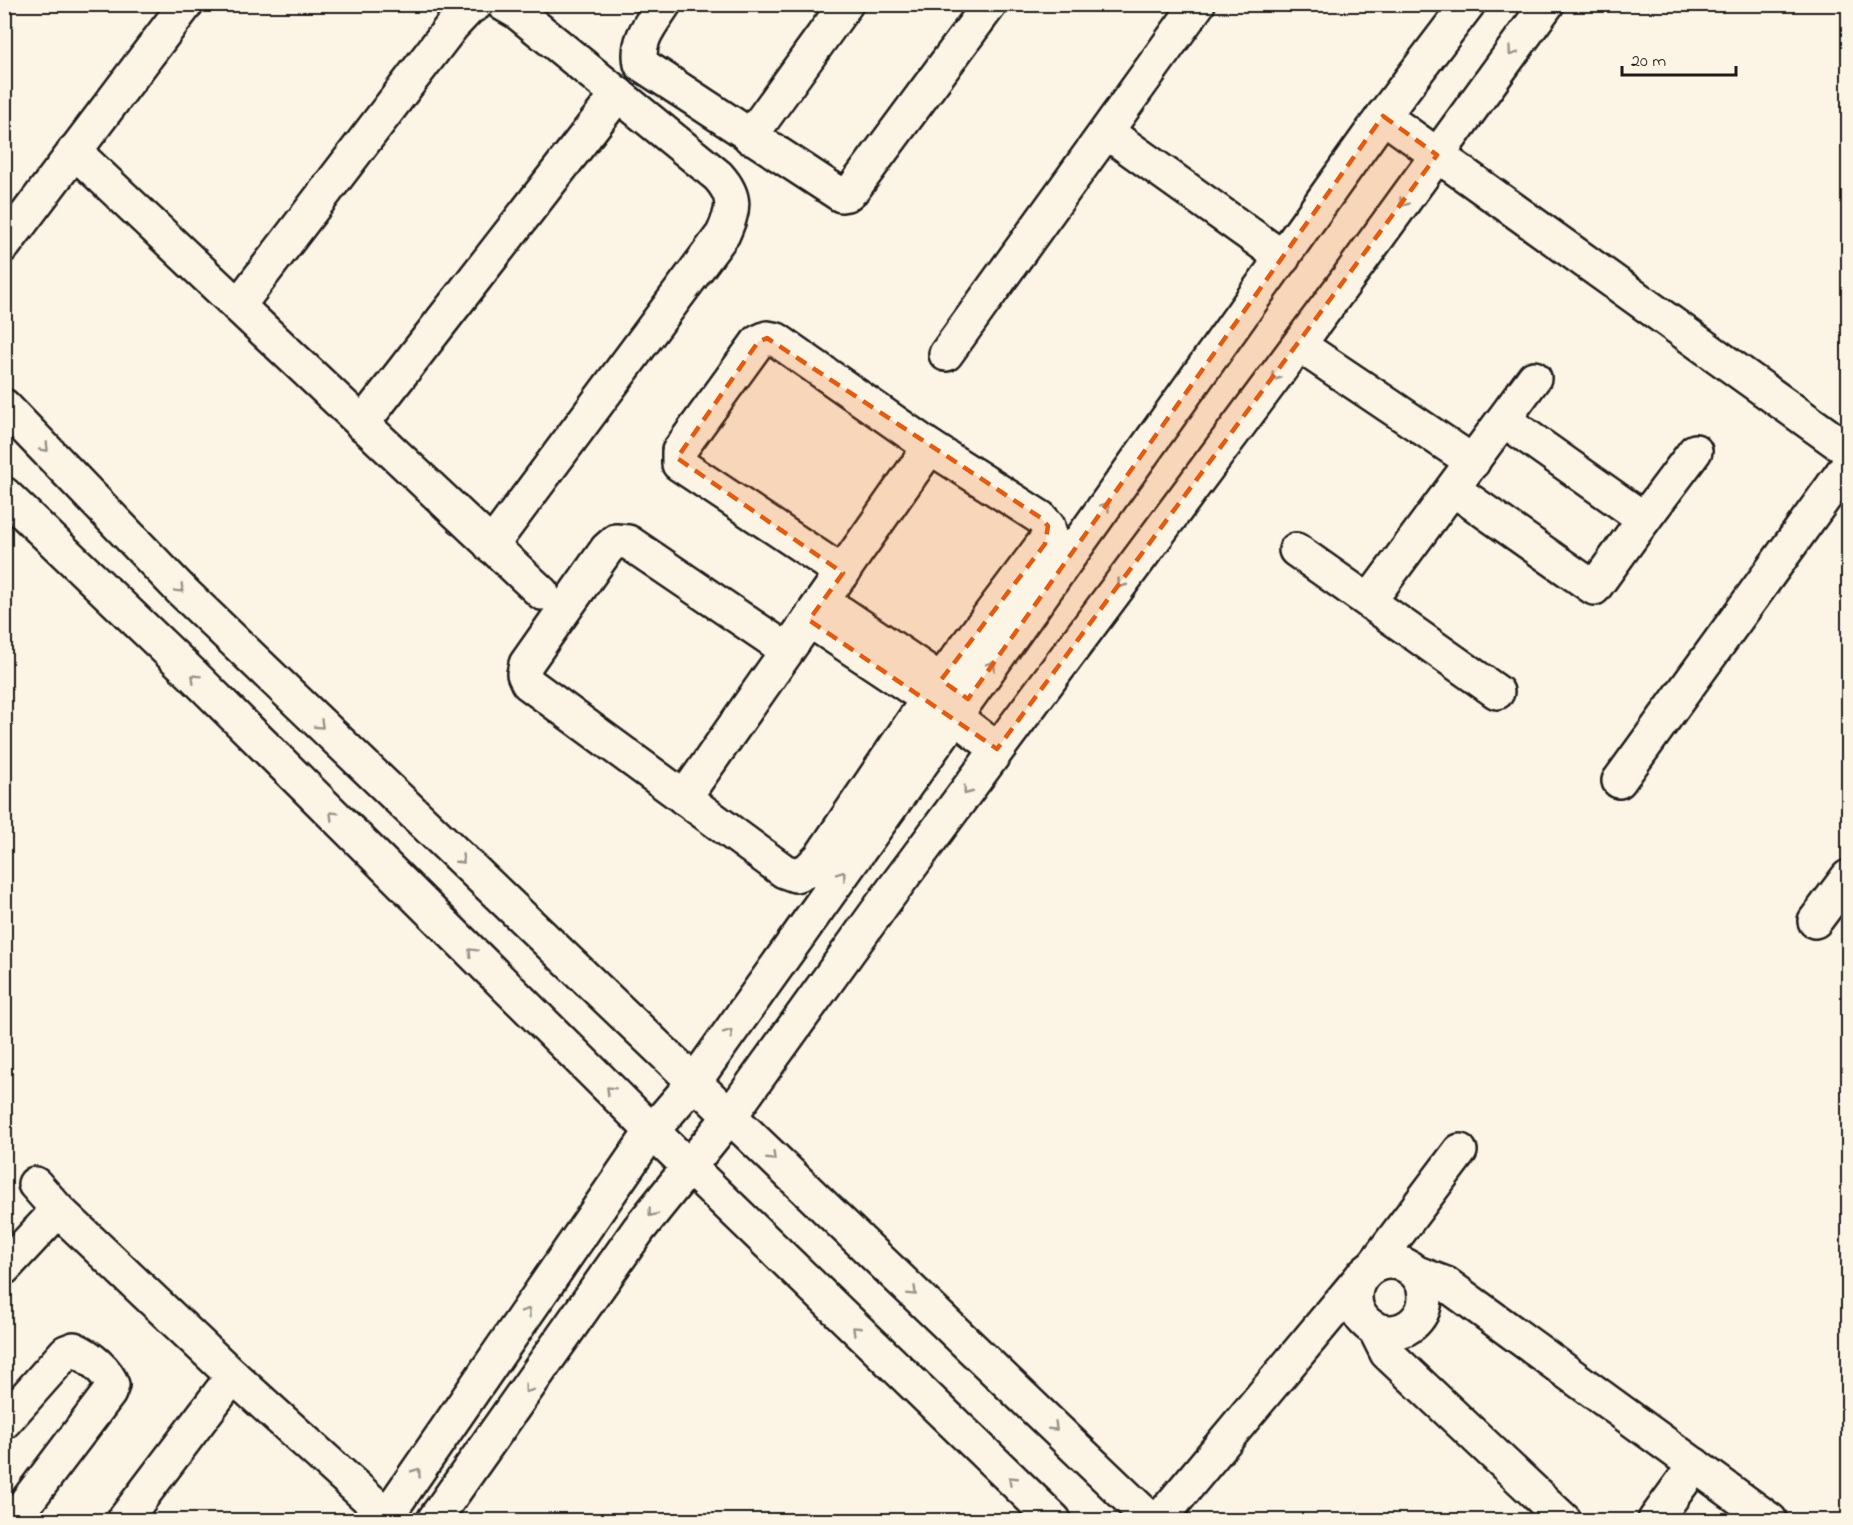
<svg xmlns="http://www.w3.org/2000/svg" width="1853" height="1525" font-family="'Indie Flower',sans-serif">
<rect width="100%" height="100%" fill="#fcf5e5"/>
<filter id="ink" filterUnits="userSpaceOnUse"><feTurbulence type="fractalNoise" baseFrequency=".0167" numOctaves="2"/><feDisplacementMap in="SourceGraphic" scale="12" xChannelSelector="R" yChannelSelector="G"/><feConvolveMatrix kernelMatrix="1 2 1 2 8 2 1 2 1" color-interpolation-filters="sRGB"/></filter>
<g filter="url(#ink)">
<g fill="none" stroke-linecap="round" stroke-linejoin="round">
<defs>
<g id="minor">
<path d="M664,4c-13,20 -28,36 -23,60l200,131 6,-1 7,-6 136,-184"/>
<path d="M1383,116l465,334"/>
<path d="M1108,133l175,125"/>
<path d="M750,137l96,-133"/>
<path d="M74,151l468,442"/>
<path d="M4,245l182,-241"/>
<path d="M238,306l214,-280 18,-19 6,-3"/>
<path d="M1299,345l174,117"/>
<path d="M946,354l252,-350"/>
<path d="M362,424l256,-330"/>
<path d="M1453,489l141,99 50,-69 -140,-99"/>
<path d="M1644,519l51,-68"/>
<path d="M491,546l232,-312c11,-25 14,-37 -5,-58l-201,-164 -14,-8"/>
<path d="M1296,550l201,142"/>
<path d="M1370,600l164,-222"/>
<path d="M841,613l118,80"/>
<path d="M809,620l146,97 42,32"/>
<path d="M787,650l-159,-108 -12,-1 -9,8 -81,115 -2,10 4,9 256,188 11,4 13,-5 12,-12 121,-178 109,-145 -2,-9 -7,-8 -111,-71 -153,-107 -10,-2 -9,4 -79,109v13l164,109"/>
<path d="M1619,781l229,-316"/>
<path d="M684,798l246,-351"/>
<path d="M1815,921l33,-44"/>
<path d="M35,1184l23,26 175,166 159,144"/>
<circle cx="1390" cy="1297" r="35"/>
<path d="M1374,1265l86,-114"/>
<path d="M4,1268l54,-58"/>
<path d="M1417,1273l29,11 324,236"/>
<path d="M1375,1329l12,24 177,167"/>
<path d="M4,1422l62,-70 8,-3c15,7 33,21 38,36l-3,8 -96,127"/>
<path d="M124,1520l109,-144"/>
<path d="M1159,1520l199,-239"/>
<path d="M1655,1520l40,-55"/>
</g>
<g id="tertiary">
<path d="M4,406l177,184 970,930"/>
<path d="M4,494l189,181 459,456 402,389"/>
<path d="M384,1520l268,-389 43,-50 688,-965 85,-112"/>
<path d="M434,1520l205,-291 91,-113 154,-214 459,-617 204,-281"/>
</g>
</defs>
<use href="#minor" stroke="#1c1c1c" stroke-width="38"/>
<use href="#tertiary" stroke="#1c1c1c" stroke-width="38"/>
<use href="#minor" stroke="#fcf5e5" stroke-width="33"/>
<use href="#tertiary" stroke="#fcf5e5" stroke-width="33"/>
</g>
<defs><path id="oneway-chevron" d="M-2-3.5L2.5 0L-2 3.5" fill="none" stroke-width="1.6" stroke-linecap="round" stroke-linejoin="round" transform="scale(1.5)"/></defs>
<g stroke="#97938b">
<use href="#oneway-chevron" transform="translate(1512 52) rotate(126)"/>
<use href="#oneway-chevron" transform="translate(1403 203) rotate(126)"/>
<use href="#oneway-chevron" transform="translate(1275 377) rotate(127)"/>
<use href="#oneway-chevron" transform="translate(45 448) rotate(46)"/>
<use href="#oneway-chevron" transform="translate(1106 506) rotate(-54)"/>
<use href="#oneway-chevron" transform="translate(1121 584) rotate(127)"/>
<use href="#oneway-chevron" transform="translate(180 589) rotate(45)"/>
<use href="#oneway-chevron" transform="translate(992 665) rotate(-54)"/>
<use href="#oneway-chevron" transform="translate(195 678) rotate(-135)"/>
<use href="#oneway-chevron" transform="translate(320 725) rotate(44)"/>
<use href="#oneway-chevron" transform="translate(967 791) rotate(127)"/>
<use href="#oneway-chevron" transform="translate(333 815) rotate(-135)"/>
<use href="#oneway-chevron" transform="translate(461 860) rotate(44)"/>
<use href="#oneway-chevron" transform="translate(842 875) rotate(-54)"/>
<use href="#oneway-chevron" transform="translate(472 952) rotate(-135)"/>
<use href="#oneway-chevron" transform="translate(729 1033) rotate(-54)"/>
<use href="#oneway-chevron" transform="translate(610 1090) rotate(-135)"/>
<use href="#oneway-chevron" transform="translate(772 1157) rotate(44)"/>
<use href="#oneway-chevron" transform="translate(652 1213) rotate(128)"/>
<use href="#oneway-chevron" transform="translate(913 1292) rotate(44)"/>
<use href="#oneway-chevron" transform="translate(527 1312) rotate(-55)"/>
<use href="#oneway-chevron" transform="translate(856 1330) rotate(-136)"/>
<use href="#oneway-chevron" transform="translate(528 1389) rotate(126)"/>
<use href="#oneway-chevron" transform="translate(1054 1427) rotate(44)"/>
<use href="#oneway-chevron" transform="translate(417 1472) rotate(-55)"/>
<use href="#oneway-chevron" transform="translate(1012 1480) rotate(-136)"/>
</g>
</g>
<path fill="#e8590c" fill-opacity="0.2" stroke="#e8590c" stroke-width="4.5" stroke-dasharray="12 8" stroke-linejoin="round" d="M1383,116l54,39 -440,594 -188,-129 34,-47 -166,-115 81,-116 9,-4 274,180 7,8 -3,18 -104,136 27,19z"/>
<rect width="1853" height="1525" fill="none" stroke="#fcf5e5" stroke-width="24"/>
<rect x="12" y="12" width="1829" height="1501" fill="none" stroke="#1c1c1c" stroke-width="2" filter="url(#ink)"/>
<path d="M1622 66v9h114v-9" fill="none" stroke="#1c1c1c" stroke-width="3"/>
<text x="1631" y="66" font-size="18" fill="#1c1c1c" stroke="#fcf5e5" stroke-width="4.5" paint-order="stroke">20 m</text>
</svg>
